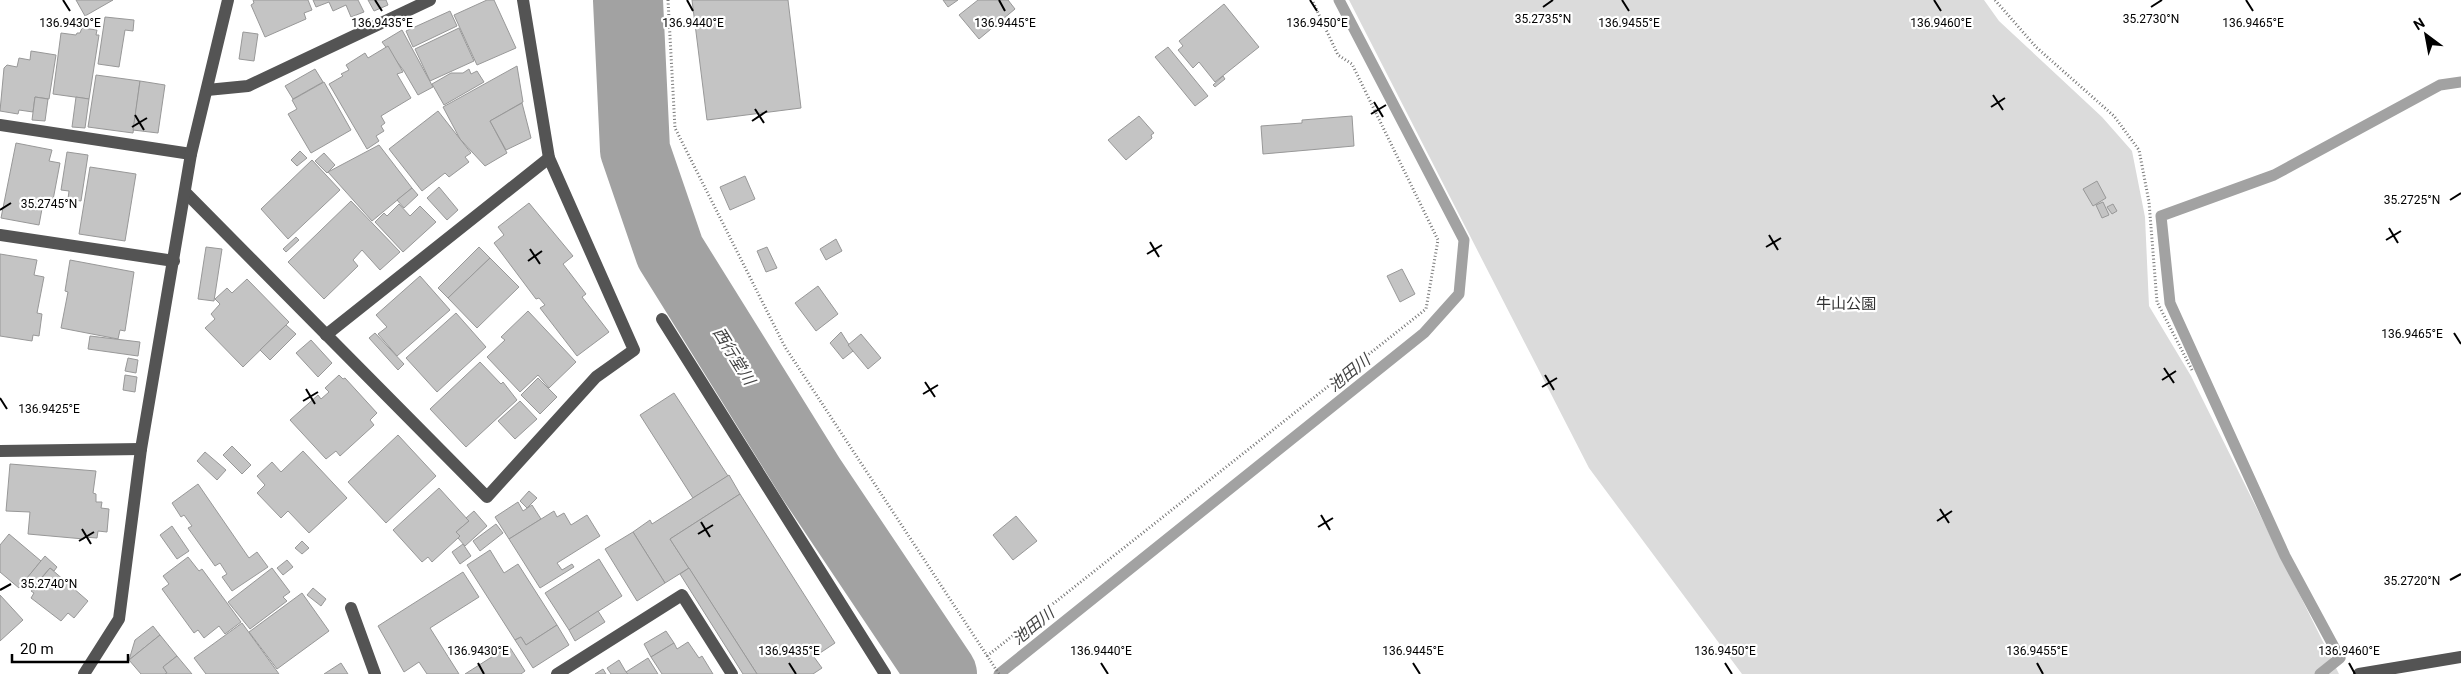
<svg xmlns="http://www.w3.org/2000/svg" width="2461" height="674" font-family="Roboto,'Noto Sans JP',sans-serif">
<rect width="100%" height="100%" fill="#fff"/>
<path fill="#dbdbdb" d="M1349,0h635l15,21 103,96 30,34 13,66 4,89 42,70 148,298h-597l-153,-206z"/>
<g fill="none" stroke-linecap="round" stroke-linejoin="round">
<g stroke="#a2a2a2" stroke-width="11">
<path d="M999,674l425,-341 35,-39 5,-54 -125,-240"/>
<path d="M2320,674l20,-16 -55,-102 -115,-253 -9,-87 113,-41 166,-90 21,-3"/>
</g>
<path stroke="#a2a2a2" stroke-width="70" d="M628,0l7,150 35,102 140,225 132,197"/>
</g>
<g fill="#c4c4c4" stroke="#989898">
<path d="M76,0h37l-28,16z"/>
<path d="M253,0h55l4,10 -8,3 2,6 -41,18 -14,-32 3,-2z"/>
<path d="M313,0h45l6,12 -13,5 -5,-12 -13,6 -4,-9 -13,5z"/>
<path d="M368,0h18l2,5 -14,6z"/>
<path d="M487,0h7l22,48 -39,17 -23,-50z"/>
<path d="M692,0h96l13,108 -94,12z"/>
<path d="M943,0h15l-10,7z"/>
<path d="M978,0h30l7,9 -36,30 -20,-24z"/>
<path d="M1224,4l35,43 -44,35 -16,-20 -6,6 -15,-18 5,-4 -4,-5z"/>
<path d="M450,11l7,15 -44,21 -7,-16z"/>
<path d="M105,17l29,3 -1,11 -8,-1 -6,37 -21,-3z"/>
<path d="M82,28l15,2 -1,5h3l-10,64 -36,-5 8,-61 15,2 1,-2h3z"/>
<path d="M459,28l15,33 -44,20 -15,-32z"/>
<path d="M402,30l31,57 -15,8 -14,-24 -22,-29z"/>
<path d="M243,32l15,2 -4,27 -15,-2z"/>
<path d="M388,46l15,26 -6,2 14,24 -30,18 4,7 -4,3 3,5 -8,5 3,5 -12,8 -38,-65 14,-8 -2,-2 8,-4 -3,-5 19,-12 3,5z"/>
<path d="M1168,47l40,49 -13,10 -40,-49z"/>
<path d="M31,51l25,4 -7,44 -14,-2 -2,15 -14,-2 -1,4 -18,-3 4,-43 3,-3 10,2 2,-9 11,2z"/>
<path d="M517,66l6,36 -33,19 17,32 -22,13 -25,-27 -17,-32z"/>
<path d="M315,69l8,13 -30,17 -8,-13z"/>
<path d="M469,69l2,5 6,-3 7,11 -40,23 -12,-21 19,-11h12z"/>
<path d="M96,75l44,6 -7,52 -45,-6z"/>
<path d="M1223,76l2,3 -10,8 -2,-2z"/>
<path d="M140,81l25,4 -7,48 -25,-3z"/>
<path d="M324,82l27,48 -40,23 -23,-39 9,-5 -5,-9z"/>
<path d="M35,97l13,2 -3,22 -13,-1z"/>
<path d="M76,97l13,2 -4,29 -13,-1z"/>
<path d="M522,103l9,35 -25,12 -16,-29z"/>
<path d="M438,111l33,42 -6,4 4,5 -20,15 -4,-4 -23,18 -33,-42z"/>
<path d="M1139,116l15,17 -3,2 1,3 -26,22 -18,-20z"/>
<path d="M1352,116l2,30 -91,8 -2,-28 41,-3v-3z"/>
<path d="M16,143l36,7 -3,11 11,2 -7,37 -9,-2 -5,27 -38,-7z"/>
<path d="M379,145l33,43 -40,33 -44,-49z"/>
<path d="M300,151l7,7 -10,8 -6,-6z"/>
<path d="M67,152l21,3 -7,46 -13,-2 1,-8 -8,-1z"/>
<path d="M324,153l11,12 -8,8 -12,-12z"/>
<path d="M312,160l28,30 -52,49 -27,-30z"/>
<path d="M90,167l46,7 -11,67 -46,-7z"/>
<path d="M745,176l10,23 -25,11 -10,-23z"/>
<path d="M2097,181l9,17 -13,8 -10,-17z"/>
<path d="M439,187l19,23 -11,10 -20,-22z"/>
<path d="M412,188l6,7 -14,13 -7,-8z"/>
<path d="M351,201l49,51 -20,18 -18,-20 -9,10 5,6 -34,33 -36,-37z"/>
<path d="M2103,202l6,13 -7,3 -6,-13z"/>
<path d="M529,203l44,53 -10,8 23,30 -4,3 27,35 -32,24 -37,-48 5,-3 -6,-7 -3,1 -42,-56 10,-8 -6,-8z"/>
<path d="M399,204l11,12 10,-10 16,16 -33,30 -28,-30 9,-9 3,3z"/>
<path d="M2113,204l4,7 -5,3 -5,-7z"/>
<path d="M296,237l3,3 -13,12 -3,-3z"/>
<path d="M836,239l6,12 -16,9 -6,-11z"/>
<path d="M206,247l16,2 -8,52 -16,-2z"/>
<path d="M479,247l11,11 -42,40 -10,-10z"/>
<path d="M767,247l10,21 -11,4 -9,-21z"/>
<path d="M0,254l37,6 -3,15 10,2 -7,36 5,1 -3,22 -6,-1 -1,6 -32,-5z"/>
<path d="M490,258l29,29 -42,41 -29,-30z"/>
<path d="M70,260l64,12 -9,59 -5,-1 -2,9 -57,-11 7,-36 -3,-1z"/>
<path d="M1402,269l13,25 -15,8 -13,-26z"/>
<path d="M420,276l30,34 -53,46 -19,-22 9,-7 -11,-12z"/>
<path d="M247,279l42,43 -46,45 -38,-39 10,-9 -4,-5 9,-10 -5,-5 12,-11 5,5z"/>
<path d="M818,286l20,28 -22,17 -21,-28z"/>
<path d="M528,311l48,51 -27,26 -11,-13 -18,17 -33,-35 18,-17 -4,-3z"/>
<path d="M456,313l30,34 -49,45 -31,-34z"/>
<path d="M286,325l10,9 -26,26 -10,-10z"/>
<path d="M841,332l12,19 -10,8 -13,-16z"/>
<path d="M375,333l29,31 -6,6 -29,-32z"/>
<path d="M861,334l20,24 -13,11 -20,-24z"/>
<path d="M90,336l50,6 -2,14 -50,-7z"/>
<path d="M311,340l21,23 -14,14 -22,-24z"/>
<path d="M128,358l10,2 -2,13 -11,-2z"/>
<path d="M480,362l21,22 2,-2 14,18 -51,47 -36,-38z"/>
<path d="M125,375l12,2 -2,15 -12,-2z"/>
<path d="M339,375l4,4 2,-1 32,35 -7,7 4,5 -34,31 -4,-5 -10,8 -36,-39 28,-25 3,4 8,-7 -4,-4z"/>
<path d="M538,378l19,19 -17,17 -19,-19z"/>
<path d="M674,393l54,83 -35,22 -53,-83z"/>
<path d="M520,401l17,18 -22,20 -17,-18z"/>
<path d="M398,435l38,41 -50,47 -38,-41z"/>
<path d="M232,446l19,19 -9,9 -19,-19z"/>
<path d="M303,451l44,47 -38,35 -21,-22 -7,7 -24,-25 8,-8 -8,-9 15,-14 9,10z"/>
<path d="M205,452l21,18 -9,10 -20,-19z"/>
<path d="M10,464l86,7 -3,22 3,1v8h6l-1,6 8,1 -2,23 -9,-1 -1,7 -13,-1v2l-56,-5 2,-22 -24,-1z"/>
<path d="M729,475l11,19 -70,45 19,29 -24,15 -32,-51 17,-12 2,4z"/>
<path d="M198,484l51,74 8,-6 11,15 -36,24 -10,-14 5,-3 -7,-11 -5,3 -27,-38 4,-2 -8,-11 -3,2 -9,-14z"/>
<path d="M439,488l30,33 -13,11 4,4 -2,2 -26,24 -4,-5 -6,5 -29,-32z"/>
<path d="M529,491l8,7 -10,10 -7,-7z"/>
<path d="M740,494l95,149 -21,14 8,11 -9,6h-56l-87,-135z"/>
<path d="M518,502l5,9 9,-6 9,14 -32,20 -14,-22z"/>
<path d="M474,511l13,15 -22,20 -7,-8 2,-2 -4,-4 13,-11 -3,-3z"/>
<path d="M554,511l3,6 7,-4 7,12 16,-10 13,21 -43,27 5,7 10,-6 2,3 -34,21 -31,-49z"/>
<path d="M1016,516l21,25 -24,19 -20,-25z"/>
<path d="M496,524l7,9 -23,18 -7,-10z"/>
<path d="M172,526l17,25 -12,8 -17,-24z"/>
<path d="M633,532l32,51 -28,18 -32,-52z"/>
<path d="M9,534l32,27 -22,27 -19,-16v-27z"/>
<path d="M302,541l7,7 -7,6 -7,-6z"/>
<path d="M463,544l8,12 -11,8 -8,-12z"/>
<path d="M490,550l14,23 14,-9 39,61 -31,20 -5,-8 -6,3 -48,-75z"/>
<path d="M45,556l12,11 -3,4 -4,-3 -15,17 -8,-7z"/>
<path d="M188,557l11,14 3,-2 39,53 -16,12 -6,-8 -15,12 -6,-8 -4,3 -32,-44 7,-5 -6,-8z"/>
<path d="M599,559l23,37 -53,34 -24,-37z"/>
<path d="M287,560l6,7 -10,8 -6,-7z"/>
<path d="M50,568l38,33 -14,17 -6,-5 -7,8 -30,-23 3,-5 -3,-2z"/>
<path d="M272,568l18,24 -7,5 4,4 -37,28 -22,-27z"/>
<path d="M689,568l68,106h-14l-63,-100z"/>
<path d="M463,572l16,25 -49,31 29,46h-32l-8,-12 -15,10 -26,-46z"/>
<path d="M313,588l13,11 -5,7 -14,-11z"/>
<path d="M302,593l27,38 -52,38 -28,-37z"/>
<path d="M0,595l23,25 -23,21z"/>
<path d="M598,611l7,11 -30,19 -6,-11z"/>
<path d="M242,623l37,51h-73l-12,-16z"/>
<path d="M557,625l12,20 -36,23 -18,-28 6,-3 5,8z"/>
<path d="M153,626l7,9 -31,25 6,-20z"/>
<path d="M666,631l8,12 -23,14 -7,-13z"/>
<path d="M160,635l17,21 -14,11 4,6 -2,1h-24l-12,-14z"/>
<path d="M688,642l11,16 3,-2 11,18h-51l-11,-17 23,-14 3,6z"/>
<path d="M509,646l16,25 -4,3h-56z"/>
<path d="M177,656l15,18h-27l2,-1 -4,-6z"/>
<path d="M648,658l10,16h-30l-2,-2z"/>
<path d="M619,660l7,12 2,2h-17l-4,-6z"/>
<path d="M341,663l7,11h-24z"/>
<path d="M603,669l3,5h-11z"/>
</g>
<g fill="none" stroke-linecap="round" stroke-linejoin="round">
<g stroke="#767676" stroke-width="3" stroke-dasharray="1 2.5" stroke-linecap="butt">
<path d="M668,0l7,128 110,219 214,327"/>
<path d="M1995,0l41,47 78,69 25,34 10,52 8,100 35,68"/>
<path d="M987,656l439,-347 12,-69 -86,-176 -14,-9 -26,-55"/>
</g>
<g stroke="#545454" stroke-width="12">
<path d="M207,90l41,-4 182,-86"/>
<path d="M0,125l191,29"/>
<path d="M185,192l302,305 109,-120 38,-27 -85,-192 -26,-158"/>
<path d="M0,235l174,26"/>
<path d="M662,319l223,355"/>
<path d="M326,335l223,-177"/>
<path d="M0,451l141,-2"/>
<path d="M351,608l24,66"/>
<path d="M84,674l35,-55 22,-170 50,-295 37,-154"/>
<path d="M557,674l125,-79 50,79"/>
<path d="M2359,674l102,-17"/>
</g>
</g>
<path fill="none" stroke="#000" stroke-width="2" d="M63,0l7,11M375,0l7,11M687,0l6,11M999,0l6,11M1310,0l7,11M1622,0l7,11M1934,0l7,11M2246,0l7,11M1543,7l10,-7M2151,7l11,-7M1993,95l10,15M1374,102l9,15M1991,107l14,-9M755,109l9,14M1371,114l15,-9M135,115l9,15M752,121l15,-10M132,127l15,-9M2450,200l11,-7M0,210l11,-7M2389,228l9,15M1769,235l9,15M2386,240l15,-9M1150,242l9,15M1766,247l15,-9M530,249l10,15M1147,254l15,-9M528,261l14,-10M2454,333l7,11M2164,368l10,15M1545,375l9,15M2162,380l14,-9M925,382l10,15M1542,387l15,-9M306,389l9,15M923,394l15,-9M0,398l7,11M303,401l15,-9M1940,509l9,14M1321,515l9,15M1937,521l15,-10M701,522l9,15M1318,527l15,-9M82,529l9,15M698,534l15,-9M79,541l15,-9M2450,580l11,-6M0,590l11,-6M478,663l6,11M789,663l7,11M1101,663l7,11M1413,663l7,11M1725,663l7,11M2037,663l6,11M2349,663l6,11"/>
<g text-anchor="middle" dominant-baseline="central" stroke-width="4.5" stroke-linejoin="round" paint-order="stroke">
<g font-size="15" fill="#323232" stroke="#fff">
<text x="1846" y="304">牛山公園</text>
</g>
<g font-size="16" font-style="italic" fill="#434343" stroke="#fff">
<text transform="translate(734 356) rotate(58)">西行堂川</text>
<text transform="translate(1349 373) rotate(-39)">池田川</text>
<text transform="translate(1033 626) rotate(-39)">池田川</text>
</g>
</g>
<g font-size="12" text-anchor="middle" fill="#000" stroke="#fff" stroke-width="4.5" stroke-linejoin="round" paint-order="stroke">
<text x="1543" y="23">35.2735°N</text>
<text x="2151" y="23">35.2730°N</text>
<text x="2253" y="27">136.9465°E</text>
<text x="70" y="27">136.9430°E</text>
<text x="382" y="27">136.9435°E</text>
<text x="693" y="27">136.9440°E</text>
<text x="1005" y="27">136.9445°E</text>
<text x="1317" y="27">136.9450°E</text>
<text x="1629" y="27">136.9455°E</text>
<text x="1941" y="27">136.9460°E</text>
<text x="2412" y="204">35.2725°N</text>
<text x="49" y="208">35.2745°N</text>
<text x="2412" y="338">136.9465°E</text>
<text x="49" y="413">136.9425°E</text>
<text x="2412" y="585">35.2720°N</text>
<text x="49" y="588">35.2740°N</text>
<text x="478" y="655">136.9430°E</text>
<text x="789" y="655">136.9435°E</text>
<text x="1101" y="655">136.9440°E</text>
<text x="1413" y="655">136.9445°E</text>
<text x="1725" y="655">136.9450°E</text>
<text x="2037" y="655">136.9455°E</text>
<text x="2349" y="655">136.9460°E</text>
</g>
<g transform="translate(2426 35) rotate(328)" stroke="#ffffff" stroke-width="4" paint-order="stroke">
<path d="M0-4L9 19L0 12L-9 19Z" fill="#000000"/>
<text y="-8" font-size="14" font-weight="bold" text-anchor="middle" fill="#000000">N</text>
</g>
<path d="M12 654v8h116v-8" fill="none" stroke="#000000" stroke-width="2.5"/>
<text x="20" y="654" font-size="15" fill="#000000" stroke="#ffffff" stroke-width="4" paint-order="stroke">20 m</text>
</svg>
